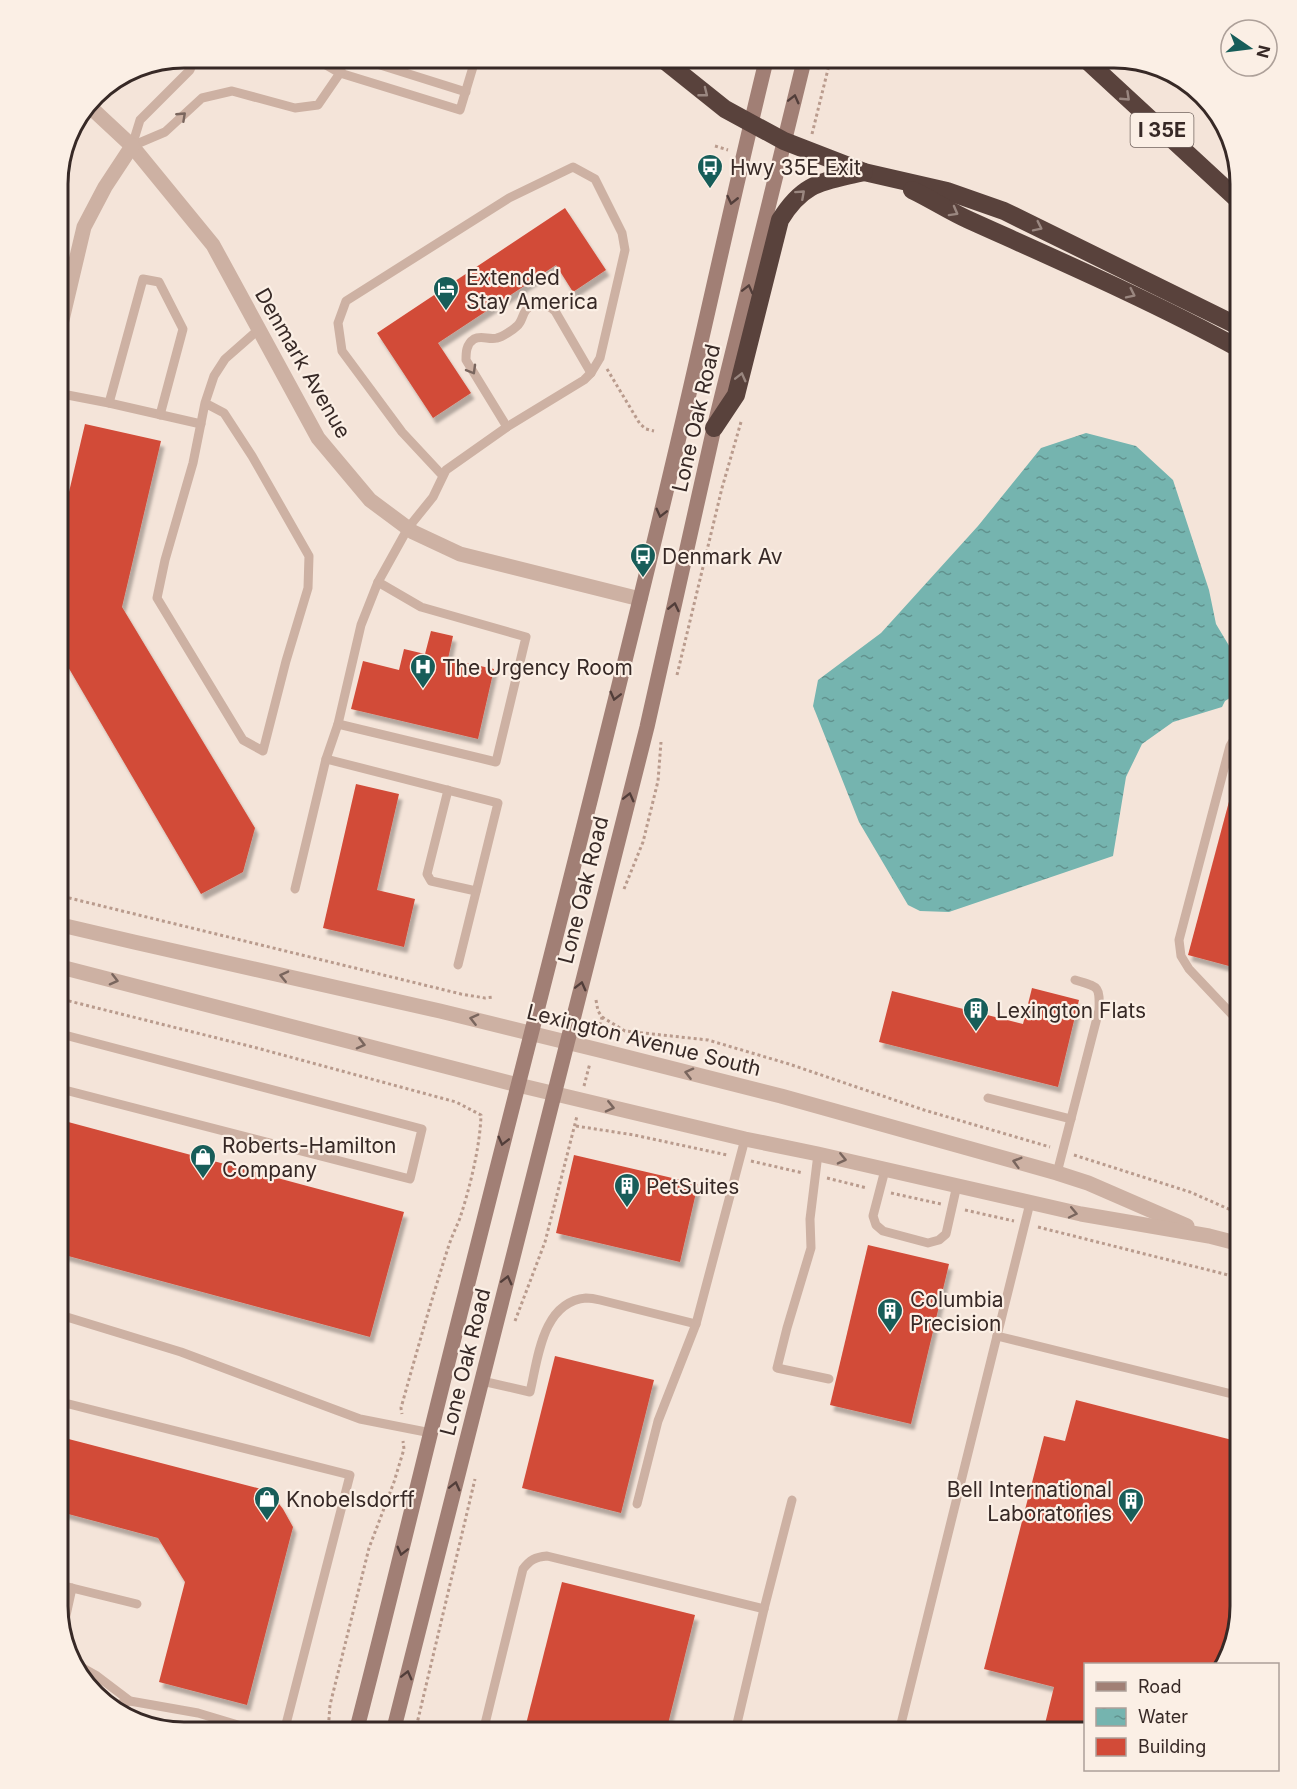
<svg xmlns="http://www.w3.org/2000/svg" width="1297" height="1789" font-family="Inter,sans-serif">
<defs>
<pattern id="water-ripples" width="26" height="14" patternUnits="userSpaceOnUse" patternTransform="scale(1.5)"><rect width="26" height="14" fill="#75b4af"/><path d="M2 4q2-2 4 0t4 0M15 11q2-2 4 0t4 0" fill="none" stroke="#61928e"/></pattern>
<filter id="shadow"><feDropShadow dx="3.5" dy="6" stdDeviation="1.5" flood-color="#0004"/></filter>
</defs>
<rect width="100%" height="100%" fill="#f4e4d9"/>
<path fill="url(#water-ripples)" d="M1086,433l50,13 37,34 36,110 7,34 21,35 2,23 -6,14 -8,5 -3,6 -49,15 -31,22 -16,33 -13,79 -164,56 -29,-1 -12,-6 -49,-83 -46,-116 5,-26 63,-47 97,-107 63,-78z"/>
<g fill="#d24b38" filter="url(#shadow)">
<path d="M565,208l41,62 -33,22 -17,-27 -118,78 33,50 -38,25 -56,-85z"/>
<path d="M85,424l76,17 -39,166 133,221 -12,44 -42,22 -144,-246v-105z"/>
<path d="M431,631l22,5 -5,23 46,10 -16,70 -127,-30 12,-48 36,9 5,-21 21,5z"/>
<path d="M1235,779l5,1v189l-52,-14z"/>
<path d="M356,784l43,10 -22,96 38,9 -11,48 -81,-19z"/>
<path d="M1032,988l47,12 -21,87 -179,-45 13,-51 131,33z"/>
<path d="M57,1119l347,93 -34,125 -313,-84z"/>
<path d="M574,1155l124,29 -18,78 -124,-29z"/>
<path d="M868,1245l81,19 -38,160 -81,-19z"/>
<path d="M555,1356l99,24 -33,133 -99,-25z"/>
<path d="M1076,1400l164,42v164l-16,59h-138v67h-43l11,-45 -70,-18 60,-233 21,5z"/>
<path d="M57,1436l212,55 14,18 10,18 -46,178 -88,-23 26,-100 -27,-44 -101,-27z"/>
<path d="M562,1582l133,33 -29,117h-142z"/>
</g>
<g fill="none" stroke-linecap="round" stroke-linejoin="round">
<g stroke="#b99b8d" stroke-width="3" stroke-dasharray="3 3" stroke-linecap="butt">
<path d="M812,134l19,-77"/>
<path d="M715,146l13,4"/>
<path d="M607,369l33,55 6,5 8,2"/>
<path d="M677,675l45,-187 19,-66"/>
<path d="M624,889l19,-47 15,-61 3,-39"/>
<path d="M57,895l404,99 24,4 8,-1"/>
<path d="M57,998l200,50 199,54 25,13c-1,32 -11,72 -21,103 -4,10 -9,20 -12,30 -17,53 -32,106 -47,160l1,6"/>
<path d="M596,1000l2,11 4,6 -4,17"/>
<path d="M602,1017l23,14 83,9 81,24 135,46 126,37"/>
<path d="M584,1086l6,-23"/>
<path d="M576,1126l58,9 93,20"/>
<path d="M1074,1155l116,37 50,22"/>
<path d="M751,1161l52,12"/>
<path d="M827,1178l40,10"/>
<path d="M891,1193l50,11"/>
<path d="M965,1210l49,11"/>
<path d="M1038,1227l202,51"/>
<path d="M515,1321l30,-79 32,-126"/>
<path d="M328,1732l2,-27 39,-157 25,-66 10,-33 -1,-8"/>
<path d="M415,1732l60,-253"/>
</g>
<g stroke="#cdb1a3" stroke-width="9">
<path d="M303,57l18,5 19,11 120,37 16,-53"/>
<path d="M359,57l-1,1 108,34"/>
<path d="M455,57l19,6"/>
<path d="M132,146l33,-14 37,-34 30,-7 63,17 23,-3 22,-32 4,-16"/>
<path d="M132,146l8,-26 50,-50 5,-13"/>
<path d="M57,393l52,10 92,21"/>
<path d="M109,403l34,-124 16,3 24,47 -23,86"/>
<path d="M205,403l-12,60 -28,97 -8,38 86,142 20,11 23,-90 22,-73 1,-32 -57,-100 -28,-43 -19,-10 9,-27 11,-17 34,-30"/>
<path d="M507,427l-41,-67c0,-7 0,-16 8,-21 7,-4 15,1 23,-1 5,-1 16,-8 20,-12 5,-4 5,-11 9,-16 8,-10 21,-6 29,1l36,62"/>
<path d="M338,724l158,38 30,-125 -105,-30 -43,-25"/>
<path d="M326,759l172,44 -40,162"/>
<path d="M448,790l-21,84 4,7 45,10"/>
<path d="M295,889l31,-130 12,-35 23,-99 17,-43 30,-54 25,-31 13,-27 61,-43 77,-47 7,-7 9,-15 25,-108 -3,-17 -27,-54 -22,-12 -64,31 -163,103 -8,22 4,28 60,81 41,44"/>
<path d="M1240,1023l-51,-54 -8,-13 -2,-16 51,-194 10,-17"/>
<path d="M57,1088l353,91 12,-50 -365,-96"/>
<path d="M988,1098l83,21"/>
<path d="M818,1154l-8,65 1,29 -24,80 -10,40 52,11"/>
<path d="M885,1170l-12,46 3,9 7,6 45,12 11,-3 7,-6 11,-49"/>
<path d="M1057,1173l42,-163c1,-25 -1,-23 -24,-30"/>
<path d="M1030,1203l-33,133 243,60"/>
<path d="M57,1314l124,38 179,67 71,14"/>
<path d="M482,1381l48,11c8,-33 12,-90 56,-94 4,0 10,1 14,2l96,24 49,-185"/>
<path d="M57,1401l293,74 -66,257"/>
<path d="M637,1504l21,-83 38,-97"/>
<path d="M57,1584l15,4"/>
<path d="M63,1629l9,-41 65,16"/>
<path d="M72,1662l25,14 33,25 68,12 63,19"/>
<path d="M112,1706l18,-5"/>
<path d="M483,1732l40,-163c7,-9 12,-12 24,-13l217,53 28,-109"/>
<path d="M735,1732l29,-123"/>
<path d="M899,1732l98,-396"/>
</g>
<g stroke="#cdb1a3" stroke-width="15">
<path d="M88,105l44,41 81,99 105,193 52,62 43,32 47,22 180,45"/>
<path d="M57,341l27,-114 21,-40 27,-41"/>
<path d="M57,924l77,18 306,69 163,40 178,45 276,77 31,10 99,43"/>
<path d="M57,966l461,119 227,54 73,15 263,60 128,22 31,8"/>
</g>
<g stroke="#a17f75" stroke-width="15">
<path d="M356,1732c38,-146 72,-292 109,-437 69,-275 141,-549 206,-824 33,-138 62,-276 96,-414"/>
<path d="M393,1732l254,-1005 67,-299 91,-371"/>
</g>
<g stroke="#59423c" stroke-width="18">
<path d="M660,57l65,52 59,32 80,31 83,19 57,20 236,116"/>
<path d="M1083,57l157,145"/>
<path d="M912,190c19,9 37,21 57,30 91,41 183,81 271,129"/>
<path d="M714,428l22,-33 44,-175c24,-39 43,-38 84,-48"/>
</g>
</g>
<defs><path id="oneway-chevron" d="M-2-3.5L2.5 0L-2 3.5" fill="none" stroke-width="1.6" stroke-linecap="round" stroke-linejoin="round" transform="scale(1.5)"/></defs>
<g stroke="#9a8780">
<use href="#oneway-chevron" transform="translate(704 93) rotate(38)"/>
<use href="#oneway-chevron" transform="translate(1126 97) rotate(43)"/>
<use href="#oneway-chevron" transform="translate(801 194) rotate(-42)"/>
<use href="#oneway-chevron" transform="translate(954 212) rotate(29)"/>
<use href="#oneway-chevron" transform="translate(1038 227) rotate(26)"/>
<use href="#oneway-chevron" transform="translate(1131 294) rotate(26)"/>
<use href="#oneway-chevron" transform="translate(741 377) rotate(-76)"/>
</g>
<g stroke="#523e3a">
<use href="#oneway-chevron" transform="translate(794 99) rotate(-76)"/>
<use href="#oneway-chevron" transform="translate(732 200) rotate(103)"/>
<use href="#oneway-chevron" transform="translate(748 289) rotate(-76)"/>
<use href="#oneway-chevron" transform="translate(661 513) rotate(104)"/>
<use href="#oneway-chevron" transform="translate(674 607) rotate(-77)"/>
<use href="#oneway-chevron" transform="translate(615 696) rotate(104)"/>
<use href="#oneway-chevron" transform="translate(629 797) rotate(-76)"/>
<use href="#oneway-chevron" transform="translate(581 986) rotate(-76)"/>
<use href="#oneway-chevron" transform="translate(503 1141) rotate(104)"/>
<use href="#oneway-chevron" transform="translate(507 1280) rotate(-76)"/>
<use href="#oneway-chevron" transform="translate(455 1486) rotate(-76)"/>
<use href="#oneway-chevron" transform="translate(402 1551) rotate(104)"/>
<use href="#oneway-chevron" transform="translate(407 1675) rotate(-76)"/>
</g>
<g stroke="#7a665e">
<use href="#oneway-chevron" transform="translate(182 116) rotate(-43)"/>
<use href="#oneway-chevron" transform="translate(472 370) rotate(60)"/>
<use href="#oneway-chevron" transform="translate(284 976) rotate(-167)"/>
<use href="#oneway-chevron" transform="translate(114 980) rotate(14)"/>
<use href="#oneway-chevron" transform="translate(474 1019) rotate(-166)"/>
<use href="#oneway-chevron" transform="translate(361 1044) rotate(14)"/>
<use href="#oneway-chevron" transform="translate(689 1073) rotate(-166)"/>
<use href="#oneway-chevron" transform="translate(610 1107) rotate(13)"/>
<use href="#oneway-chevron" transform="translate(842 1159) rotate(13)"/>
<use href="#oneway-chevron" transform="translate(1017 1162) rotate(-164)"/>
<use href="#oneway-chevron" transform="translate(1073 1213) rotate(12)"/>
</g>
<defs>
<symbol id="bus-pin" viewBox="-11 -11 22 30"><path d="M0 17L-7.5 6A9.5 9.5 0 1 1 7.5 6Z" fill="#175d59" stroke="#fbefe5"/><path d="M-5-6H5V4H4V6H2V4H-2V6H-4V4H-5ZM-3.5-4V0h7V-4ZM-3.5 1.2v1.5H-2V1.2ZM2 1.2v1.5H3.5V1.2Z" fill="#fff"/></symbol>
<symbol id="hotel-pin" viewBox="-11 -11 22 30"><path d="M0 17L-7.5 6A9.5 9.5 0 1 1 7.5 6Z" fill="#175d59" stroke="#fbefe5"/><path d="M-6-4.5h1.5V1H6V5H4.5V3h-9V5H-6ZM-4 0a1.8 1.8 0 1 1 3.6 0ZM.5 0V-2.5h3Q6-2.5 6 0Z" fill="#fff"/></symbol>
<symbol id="hospital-pin" viewBox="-11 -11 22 30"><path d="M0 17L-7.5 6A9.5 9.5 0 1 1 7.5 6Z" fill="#175d59" stroke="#fbefe5"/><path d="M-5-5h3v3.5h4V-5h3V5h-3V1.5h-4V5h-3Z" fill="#fff"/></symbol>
<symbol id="building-pin" viewBox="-11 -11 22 30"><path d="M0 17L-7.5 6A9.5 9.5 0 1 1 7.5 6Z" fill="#175d59" stroke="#fbefe5"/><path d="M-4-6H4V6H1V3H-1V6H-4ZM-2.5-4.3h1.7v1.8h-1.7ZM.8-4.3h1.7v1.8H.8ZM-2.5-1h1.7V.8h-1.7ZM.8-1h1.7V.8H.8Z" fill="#fff"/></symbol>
<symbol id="shop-pin" viewBox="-11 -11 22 30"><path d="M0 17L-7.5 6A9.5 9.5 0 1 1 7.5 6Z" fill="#175d59" stroke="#fbefe5"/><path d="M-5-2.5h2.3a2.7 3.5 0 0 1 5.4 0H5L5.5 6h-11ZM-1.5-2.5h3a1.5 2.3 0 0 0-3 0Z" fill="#fff"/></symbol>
</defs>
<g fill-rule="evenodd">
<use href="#bus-pin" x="695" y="152" width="30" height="40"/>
<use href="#hotel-pin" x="431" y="274" width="30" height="40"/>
<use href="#bus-pin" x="628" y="541" width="30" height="40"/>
<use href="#hospital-pin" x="408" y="652" width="30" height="40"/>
<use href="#building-pin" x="961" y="995" width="30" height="40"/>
<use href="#shop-pin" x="188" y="1142" width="30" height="40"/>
<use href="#building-pin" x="612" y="1171" width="30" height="40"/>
<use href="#building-pin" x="875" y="1296" width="30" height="40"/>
<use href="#shop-pin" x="252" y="1484" width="30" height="40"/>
<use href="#building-pin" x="1116" y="1486" width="30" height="40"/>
</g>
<g text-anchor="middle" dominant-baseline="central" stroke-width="4.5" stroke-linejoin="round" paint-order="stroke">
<rect fill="#fbefe5" stroke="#72645f" stroke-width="1.5" x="1130.5" y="113" width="63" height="34" rx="4.5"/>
<g font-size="20" font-weight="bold" fill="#372926">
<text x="1162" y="130">I 35E</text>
</g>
<g font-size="21" fill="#372926" stroke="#fbefe5" text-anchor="start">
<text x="730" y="167">Hwy 35E Exit</text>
<text x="466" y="277">Extended<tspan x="466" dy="24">Stay America</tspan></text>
<text x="662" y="556">Denmark Av</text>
<text x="442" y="667">The Urgency Room</text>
<text x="996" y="1010">Lexington Flats</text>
<text x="222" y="1145">Roberts-Hamilton<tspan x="222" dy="24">Company</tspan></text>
<text x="646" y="1186">PetSuites</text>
<text x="910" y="1299">Columbia<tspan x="910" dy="24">Precision</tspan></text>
<text x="1112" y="1489" text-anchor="end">Bell International<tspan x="1112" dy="24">Laboratories</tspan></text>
<text x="286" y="1499">Knobelsdorff</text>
</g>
<g font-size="21" fill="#372926" stroke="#fbefe5">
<text transform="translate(303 363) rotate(60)">Denmark Avenue</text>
<text transform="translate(696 418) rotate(-77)">Lone Oak Road</text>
<text transform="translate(583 890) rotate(-76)">Lone Oak Road</text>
<text transform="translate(644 1040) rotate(14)">Lexington Avenue South</text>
<text transform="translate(465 1362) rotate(-76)">Lone Oak Road</text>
</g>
</g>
<path d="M0 0H1297V1789H0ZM184 68H1114A116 116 0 0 1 1230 184V1606A116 116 0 0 1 1114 1722H184A116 116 0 0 1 68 1606V184A116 116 0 0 1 184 68Z" fill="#fbefe5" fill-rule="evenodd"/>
<path fill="none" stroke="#372926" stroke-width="3" d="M184 68H1114A116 116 0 0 1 1230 184V1606A116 116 0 0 1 1114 1722H184A116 116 0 0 1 68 1606V184A116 116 0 0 1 184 68Z"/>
<rect x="1084" y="1663" width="195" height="108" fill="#fbefe5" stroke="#ada099" stroke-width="1.5"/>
<rect x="1096" y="1682" width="30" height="9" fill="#a17f75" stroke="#ada099" stroke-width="1.5"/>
<text x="1138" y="1693" font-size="18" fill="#372926">Road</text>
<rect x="1096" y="1708" width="30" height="18" fill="url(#water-ripples)" stroke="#ada099" stroke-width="1.5"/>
<text x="1138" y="1723" font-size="18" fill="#372926">Water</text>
<rect x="1096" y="1738" width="30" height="18" fill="#d24b38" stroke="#ada099" stroke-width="1.5"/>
<text x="1138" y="1753" font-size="18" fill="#372926">Building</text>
<g transform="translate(1249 48) rotate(104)"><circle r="28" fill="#fbefe5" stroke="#ada099" stroke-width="1.5"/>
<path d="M0-4.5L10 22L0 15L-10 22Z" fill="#175d59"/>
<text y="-9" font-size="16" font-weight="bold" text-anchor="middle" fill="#372926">N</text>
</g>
</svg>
